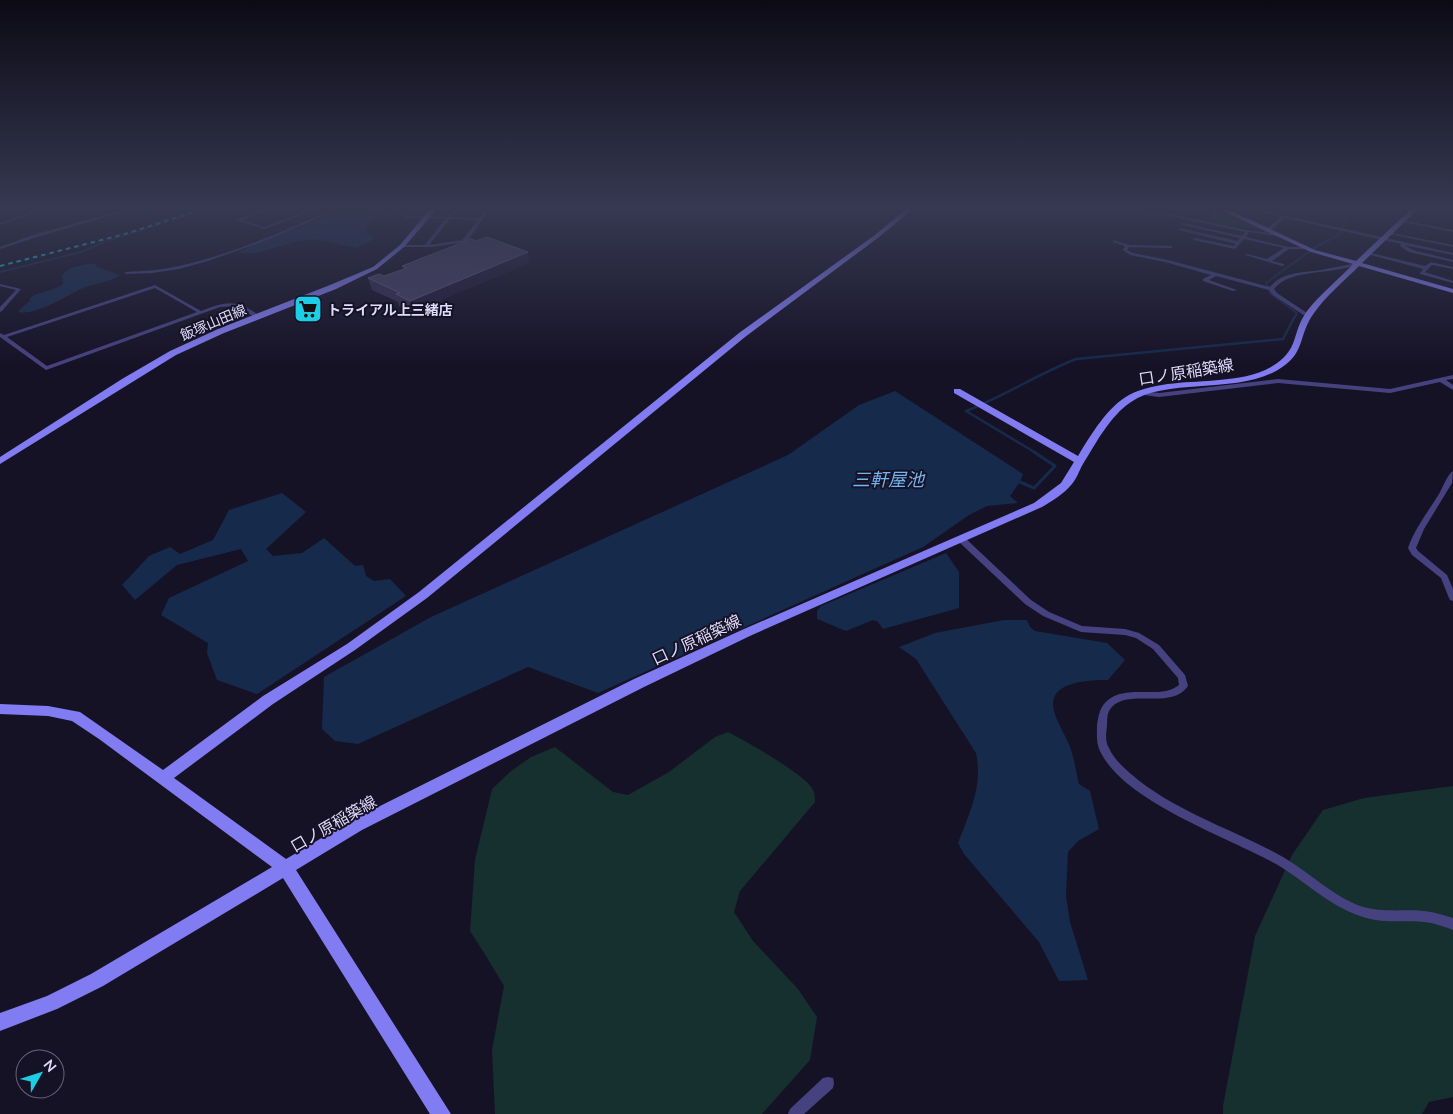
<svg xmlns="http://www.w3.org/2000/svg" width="1453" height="1114" font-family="Lato,'Noto Sans JP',sans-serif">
<rect width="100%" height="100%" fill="#161226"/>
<g fill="#162f2f">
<path d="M1215,210l50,21 -60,-10z"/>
<path d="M728,732c16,8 80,44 85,58 2,3 2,8 2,12l-75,89 -6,21 19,29 45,48 19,28 -7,43 -48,54h-267l-3,-64 12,-64 -18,-30 -16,-25 5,-71 17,-71 19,-18 20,-14 24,-10 58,45 15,3 41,-23 46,-35z"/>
<path d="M1453,786v311l-24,5 -7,12h-199v-8l32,-170 37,-81 31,-45 41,-12z"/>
</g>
<g fill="#162a4c">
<path d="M347,210l31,5 -12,11v6l9,7 -19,9 -41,-9 -20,3 -38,11h-20l24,-12z"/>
<path d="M93,263l5,4 22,8c-11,8 -25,8 -37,13 -16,7 -46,28 -64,24v-2l12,-10 -2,-1c10,-9 24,-7 34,-15l-1,-9 8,-7z"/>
<path d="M895,391l128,83 -3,8 -10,14 8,7 -31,3 -18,9 -46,32 -325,146 -70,-26 -170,77 -23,-3 -13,-12 2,-52 107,-60 357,-162 71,-50z"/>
<path d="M282,493l24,19 -40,37 7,7 29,-3 22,-15 31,28 8,-1 3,11 8,5 16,-2 16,17 -149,98 -40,-14 -10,-27 1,-10 -47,-28 8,-17 79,-37 -7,-12 -64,16 -42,35 -13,-15 27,-29 21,-9 10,7 33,-14 16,-30z"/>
<path d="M946,553l13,19v36l-76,21 -5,-7 -5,-2 -27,11 -29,-12v-8l4,-5z"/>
<path d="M1004,620h23l3,7 5,4 72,12 18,17 -17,20c-19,0 -62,1 -54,31 4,14 13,26 17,39 4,11 5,23 8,34l11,7 9,38 -21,12 -10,11 -2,44 4,26 18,58 -29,1 -20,-39 -75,-88 -6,-11c12,-32 25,-56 18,-90l-60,-94 -17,-12 36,-14z"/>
</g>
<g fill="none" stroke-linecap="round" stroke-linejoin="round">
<g stroke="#162a4c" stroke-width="2">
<path d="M165,221l-3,-1 33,-11"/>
<path d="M0,272l81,-20 23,-10 62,-20"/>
<path d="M1295,317l2,-4 -26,-19 -5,-11 48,-35 24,-13 6,-11 4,-15"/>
</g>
<path stroke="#162a4c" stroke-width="2.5" d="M1036,453l-70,-42c38,-15 72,-37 110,-52l207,-20 12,-23"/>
<path stroke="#162a4c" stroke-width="3" d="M1020,482l14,6 21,-22 -21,-14"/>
<g fill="#464280" fill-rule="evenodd">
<path d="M38,209h7l-45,16v-2z"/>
<path d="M126,209h8l-97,28 -37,12v-2l33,-12z"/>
<path d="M264,209h7l-29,11 22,7 42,-16 -33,-2 42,1 -51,19 -28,-9z"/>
<path d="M334,209h6l-78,33 -54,19 -29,8 -27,4 -26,1 -2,-1 2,-1c18,-1 36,-2 53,-6 54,-12 104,-35 155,-57z"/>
<path d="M353,209h12l29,6 -2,1z"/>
<path d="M384,209h7l17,7 39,1 7,-8h4l-6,8 27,1 7,-9h4l-22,31 -3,2 -33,5h-30l-2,-1 2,-1h23l20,-26 -38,-1zM450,219l28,1 -14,18 -2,2 -33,5z"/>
<path d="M1246,209h10l197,44v2l-49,-10 9,5 40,10v2l-44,-10 -9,-6 1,-2 -116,-26 -16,14h-4v-2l16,-13z"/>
<path d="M1158,212l90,18 28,4h2v2l-29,-4 -3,5 42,10h16l2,1 -2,1h-15l-17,12 12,3v2h-2l-37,-11 2,-1 20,5 17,-11 -40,-9 -9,10 -42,-9v-1l2,-1 39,8 2,-2 -57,-14v-2l59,13 2,-3 -57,-13v-2l59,13 3,-4 -87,-18 -10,3 -2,-1z"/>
<path d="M1401,220l52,10v2l-51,-10h-1z"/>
<path d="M1387,232l66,13v2l-64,-13h-2z"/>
<path d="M1113,240l16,5 43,1v2h-2l-41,-1 -2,3 6,3 35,7 102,27c13,-16 33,-14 51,-17 12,-2 24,-5 36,-7l2,1c-24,11 -69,4 -85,25l3,4 33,22v2l-2,1 -35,-23 -4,-5 -53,-14 -7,4 28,10 -4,1 -30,-10v-2l8,-4 -46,-13 -35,-7 -7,-5 2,-4 -12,-4z"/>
<path d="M1367,252l58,14 6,-4 22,5v2l-21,-4 -7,7 28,9v2l-33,-9v-1l3,-4 -56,-15z"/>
<path d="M0,284l21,5 -19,22 -2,1v-5l16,-17 -16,-4z"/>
<path d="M155,285l46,26c26,-10 35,-12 59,5l-5,1 -21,-11 -14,1 -174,63 -46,-33v-4l4,2zM155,288l42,24 -150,54 -40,-29z"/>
<path d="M1453,375v4l-7,1 7,5v5l-13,-8 -50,11 -112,-10 -119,14 -15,-2 -3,-2 3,-2 15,2 119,-14 112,10z"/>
<path d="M1453,471l-1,12 -28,46 -8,19 2,3 29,24 6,14v12l-3,-1 -1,-2 -8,-20 -29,-23 -4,-7c7,-20 20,-36 31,-54 4,-7 8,-19 14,-23z"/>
<path d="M958,537h6l67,63 18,12 33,14 43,3 14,4 20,12 26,30 3,11c-18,26 -64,-1 -79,25 -2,4 -2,10 -2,15 -1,7 -2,16 2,22 4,10 14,19 22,26 44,38 102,55 152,83 26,15 48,38 77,49 21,7 42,3 64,5 10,1 19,4 29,7v12c-10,-4 -19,-7 -29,-8 -22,-2 -43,2 -64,-6 -32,-11 -55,-35 -84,-52 -48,-27 -152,-62 -176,-113 -4,-8 -3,-17 -3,-26 1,-7 2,-13 5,-18 14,-22 43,-12 64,-16 5,-1 9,-3 13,-6l-1,-7 -25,-29 -17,-11 -11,-3 -44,-3 -38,-16 -18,-12 -67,-63 -1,-2z"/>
<path d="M828,1077l5,1 1,5 -1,5 -29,26h-16l2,-5 33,-31z"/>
</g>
<g fill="#817cf1" fill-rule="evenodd">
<path d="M430,209h7l-33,38 -27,22 -41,20 -112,44 -48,22 -176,109v-7l122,-78 48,-28 48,-22 112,-44 43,-18 27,-22z"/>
<path d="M906,209h7l-34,28 -134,100 -318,261 -72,52 -82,54 -99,74 112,81 66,-39 282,-141 110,-50 290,-126 27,-20 13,-21 -120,-69v-4h6l118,67c13,-21 29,-49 51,-61 27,-14 62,-12 90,-15 18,-2 37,-4 52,-13 30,-18 19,-32 36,-56 13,-17 31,-31 46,-47l-42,-12 -93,-43h9l88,41 41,11 55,-52h7l-56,54 91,26v4l-94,-27c-15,15 -33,30 -45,47 -17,23 -7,41 -38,58 -41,23 -110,7 -145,31 -21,14 -35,41 -48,62 -4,7 -6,14 -11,20 -8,10 -20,17 -30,23l-290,128 -108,52 -282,143 -66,40 155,244h-21l-147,-236 -180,108 -46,23 -57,22v-18l47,-17 44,-22 181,-107 -173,-128 -27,-18 -24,-5 -48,-2v-10l48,2 32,6 83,58 100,-74 84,-52 72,-52 320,-259 136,-98z"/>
</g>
<path stroke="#1bcee6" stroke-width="2" stroke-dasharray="4.5 4" stroke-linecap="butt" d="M0,266l125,-32 79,-25"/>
</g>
<path fill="#352d52" d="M476,241l53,22 -116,49 -14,-6 -1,-4 -26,-12 -4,-12 16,-2 19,-7 -1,-3z"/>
<path fill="#211a39" d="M528,252l1,11 -116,49 -3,-11z"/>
<path fill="#474064" stroke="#5f587c" d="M487,237l41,15 -118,49 -14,-7 4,-1 -32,-15 11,-4 5,2 23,-8 -5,-2 69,-27 5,2z"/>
<linearGradient id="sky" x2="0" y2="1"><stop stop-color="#0c0a15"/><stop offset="0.57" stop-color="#363952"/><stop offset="1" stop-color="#363952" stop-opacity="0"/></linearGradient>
<rect width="1453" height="365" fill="url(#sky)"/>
<defs>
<symbol id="supermarket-square" viewBox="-11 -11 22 22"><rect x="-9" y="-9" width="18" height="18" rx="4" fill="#1bcee6" stroke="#161226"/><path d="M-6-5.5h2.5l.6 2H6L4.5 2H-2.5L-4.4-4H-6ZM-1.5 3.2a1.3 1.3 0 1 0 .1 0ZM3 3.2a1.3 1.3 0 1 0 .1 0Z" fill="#111"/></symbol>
</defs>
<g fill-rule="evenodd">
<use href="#supermarket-square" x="292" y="293" width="32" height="32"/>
</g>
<g text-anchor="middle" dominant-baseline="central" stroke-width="4" stroke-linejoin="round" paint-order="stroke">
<g font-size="14" font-weight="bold" fill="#dfdbfb" stroke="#161226" text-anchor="start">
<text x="327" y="309">トライアル上三緒店</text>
</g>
<g font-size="14" fill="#dfdbfb" stroke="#161226">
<text transform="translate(213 322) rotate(-23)">飯塚山田線</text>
</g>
<g font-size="16" fill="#dfdbfb" stroke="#161226">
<text transform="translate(1186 371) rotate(-9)">口ノ原稲築線</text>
<text transform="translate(696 639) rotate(-25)">口ノ原稲築線</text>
<text transform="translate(333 823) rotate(-30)">口ノ原稲築線</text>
</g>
<g font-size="18" font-style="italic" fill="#74b4f0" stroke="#161226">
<text x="888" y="479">三軒屋池</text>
</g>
</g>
<g transform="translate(40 1074) rotate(51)"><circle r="24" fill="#161226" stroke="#66627b"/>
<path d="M0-4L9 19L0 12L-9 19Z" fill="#1bcee6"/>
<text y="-8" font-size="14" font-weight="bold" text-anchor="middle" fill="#dfdbfb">N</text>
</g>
</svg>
